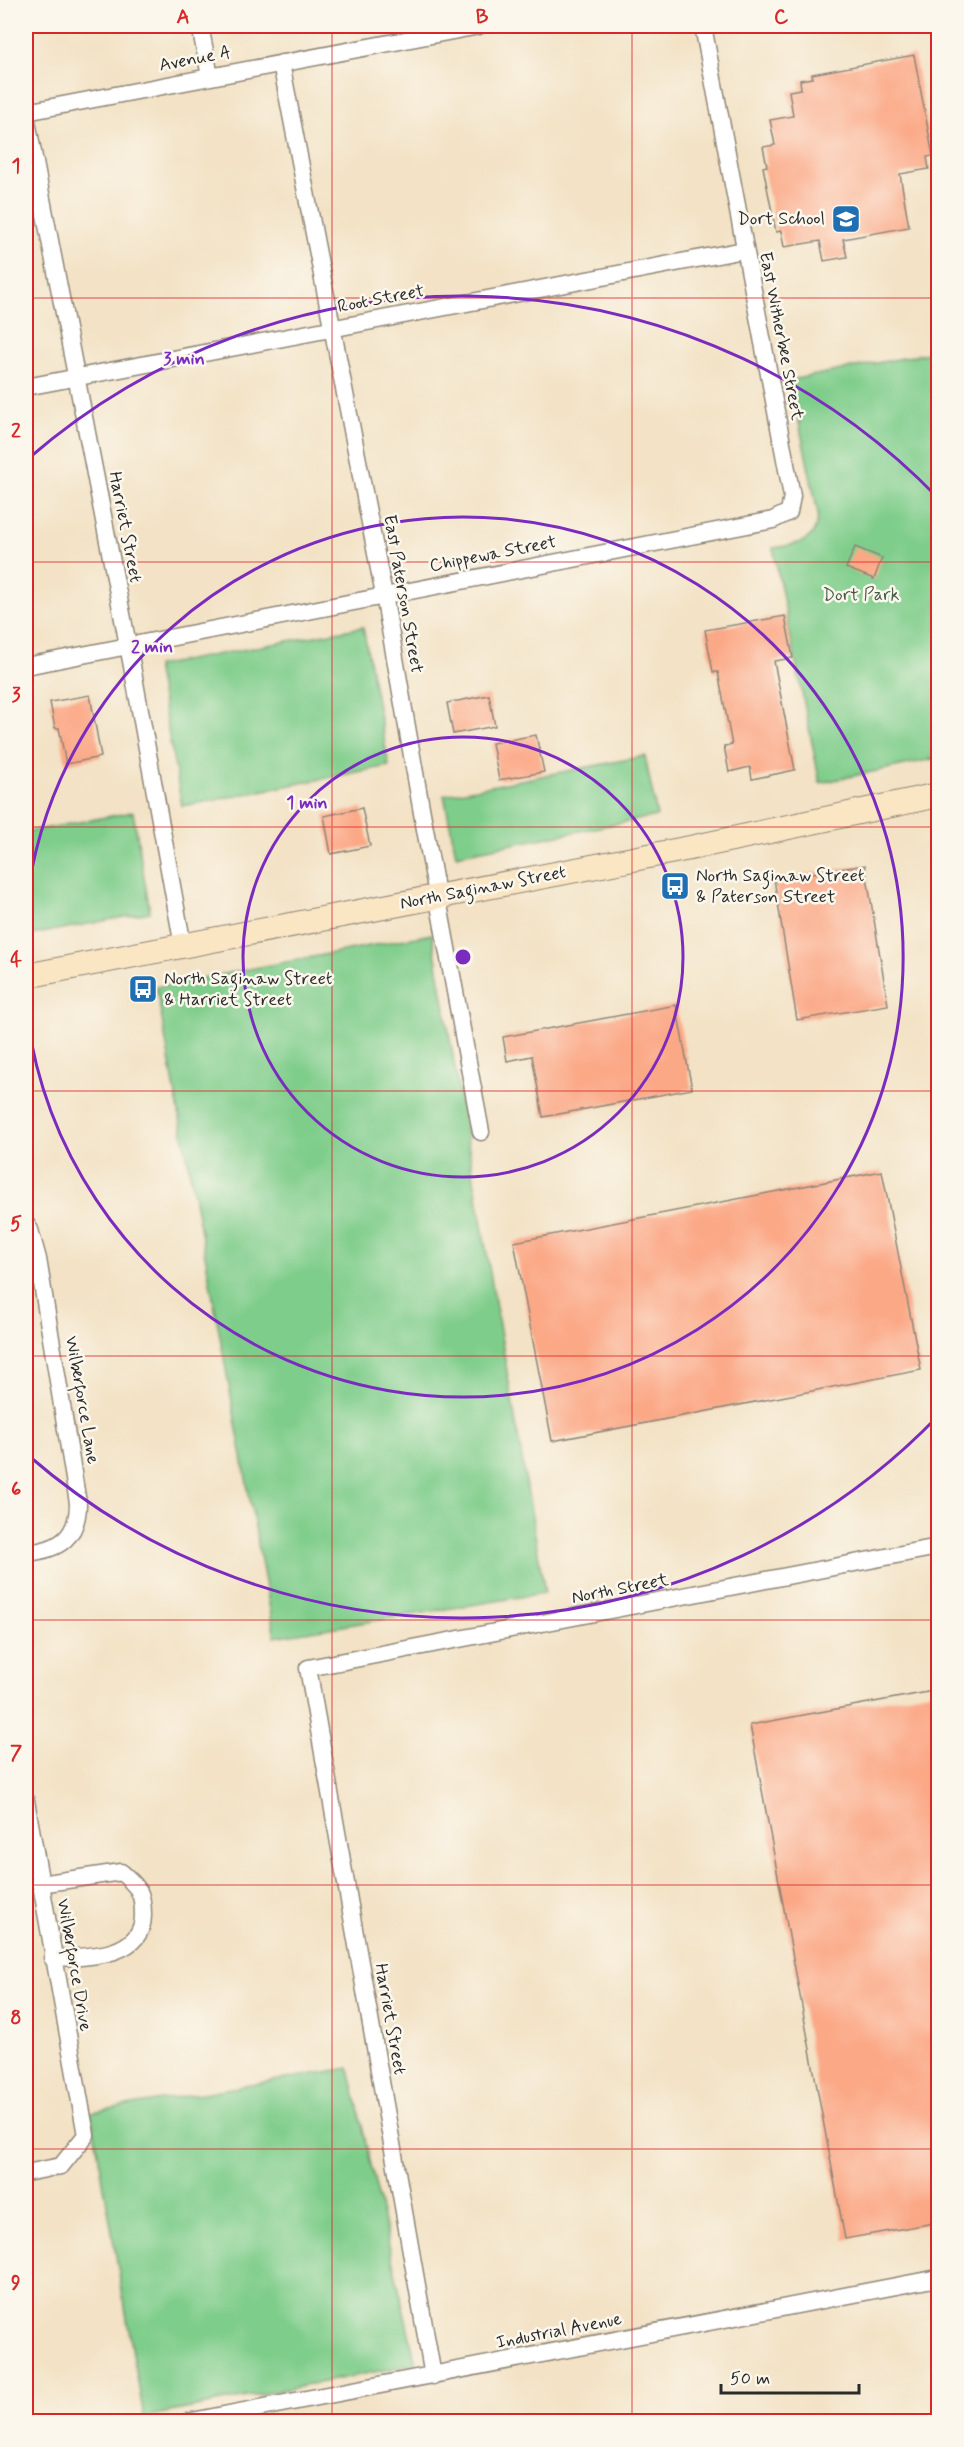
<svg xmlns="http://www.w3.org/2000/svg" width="964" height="2447" font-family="Mynerve,sans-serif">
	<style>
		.green { fill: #7fcd8b; stroke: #557c5b; stroke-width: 1.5 }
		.building { fill: #fba886 }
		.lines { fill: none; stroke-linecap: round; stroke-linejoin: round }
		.minor-casing { stroke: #8f8678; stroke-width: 19 }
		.secondary-casing { stroke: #8f8678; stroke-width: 26 }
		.minor { stroke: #fff; stroke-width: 16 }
		.secondary { stroke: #fbe6c4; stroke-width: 24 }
		.grid { fill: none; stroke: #d62828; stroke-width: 1.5; stroke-opacity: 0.55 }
		.ring { fill: none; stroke: #7b2cbf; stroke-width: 3 }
		.labels { text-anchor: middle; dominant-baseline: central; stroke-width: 5; stroke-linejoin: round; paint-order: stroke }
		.street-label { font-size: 18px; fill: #2b2b2b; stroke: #fbf7ec }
		.poi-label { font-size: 18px; fill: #2b2b2b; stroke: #fbf7ec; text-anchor: start }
		.park-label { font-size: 18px; fill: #445c48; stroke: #fbf7ec }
		.centre { fill: #7b2cbf; stroke: #fbf7ec; stroke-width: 3 }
		.ring-label { font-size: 18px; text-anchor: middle; font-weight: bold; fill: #7b2cbf; stroke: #fbf7ec; stroke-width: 5; stroke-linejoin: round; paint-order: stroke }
		.neatline { fill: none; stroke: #d62828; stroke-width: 2 }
		.grid-label { font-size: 20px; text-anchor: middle; font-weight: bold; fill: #d62828 }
	</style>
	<rect width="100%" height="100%" fill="#fbf7ec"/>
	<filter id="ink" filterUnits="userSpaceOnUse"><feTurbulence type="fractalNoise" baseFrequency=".0167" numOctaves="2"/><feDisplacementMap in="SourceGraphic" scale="12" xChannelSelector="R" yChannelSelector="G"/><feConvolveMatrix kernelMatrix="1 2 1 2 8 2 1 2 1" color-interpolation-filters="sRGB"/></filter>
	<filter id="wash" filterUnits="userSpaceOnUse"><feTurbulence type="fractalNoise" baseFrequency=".008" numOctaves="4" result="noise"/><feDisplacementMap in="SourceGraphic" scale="24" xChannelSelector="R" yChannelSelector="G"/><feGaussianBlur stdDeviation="1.35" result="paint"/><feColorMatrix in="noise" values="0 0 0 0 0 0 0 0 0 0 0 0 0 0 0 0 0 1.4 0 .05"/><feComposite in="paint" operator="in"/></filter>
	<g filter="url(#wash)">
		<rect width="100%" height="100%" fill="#f3e2c5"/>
		<path class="green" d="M 938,351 L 938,758 L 820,783 L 773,548 C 799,544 817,543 818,513 L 790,380 Z
			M 363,627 L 389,766 L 182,806 L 156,666 Z
			M 645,756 L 657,816 L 456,855 L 444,795 Z
			M 133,812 L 150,912 L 26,936 L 26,832 Z
			M 432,934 L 545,1593 L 275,1637 L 156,987 Z
			M 349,2068 L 416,2364 L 144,2417 L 91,2112 Z"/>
		<g id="blocks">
			<path class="building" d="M 914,55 L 933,156 L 927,157 L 929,169 L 900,174 L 909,227 L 843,239 L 847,257 L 824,261 L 820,241 L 784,247 L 781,231 L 776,232 L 763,167 L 767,166 L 763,147 L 775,145 L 770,120 L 793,116 L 789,91 L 801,89 L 800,80 L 813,78 L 812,74 Z
				M 855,547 L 882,558 L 874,579 L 846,568 Z
				M 785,616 L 793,658 L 774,661 L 795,770 L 752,779 L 750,767 L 729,772 L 724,746 L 732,745 L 718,672 L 713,672 L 705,630 Z
				M 90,695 L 101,757 L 66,764 L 59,728 L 55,728 L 50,702 Z
				M 489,695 L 495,726 L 453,734 L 447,703 Z
				M 536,735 L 544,772 L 499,780 L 492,743 Z
				M 362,808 L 370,846 L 331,854 L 324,816 Z
				M 865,865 L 888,1005 L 797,1020 L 774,879 Z
				M 676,1005 L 692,1089 L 543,1117 L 532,1056 L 507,1061 L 503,1037 Z
				M 882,1171 L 921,1370 L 552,1441 L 514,1242 Z
				M 939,1690 L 939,2222 L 845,2239 L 750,1725 Z"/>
		</g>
	</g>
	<g filter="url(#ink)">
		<use href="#blocks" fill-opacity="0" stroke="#8f8678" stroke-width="1.5"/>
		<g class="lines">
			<g class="minor-casing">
				<path id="minor" d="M 200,26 L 210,76
					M 281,63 L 384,595 L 422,813 L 481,1132
					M 26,112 L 479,26
					M 26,116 L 132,666 L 183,946
					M 26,387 L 744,250
					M 26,666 L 773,520 L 789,512 L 792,496 L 703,26
					M 26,1224 L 30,1230 L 38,1259 L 78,1503 C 78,1538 59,1550 26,1553
					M 26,1801 L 86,2135 L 61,2166 L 26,2173
					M 40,1884 L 121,1872 C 138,1887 143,1891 143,1915 C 143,1959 83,1957 52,1958
					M 433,2376 L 308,1668 L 938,1547
					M 187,2422 L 938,2278"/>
			</g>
			<g class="secondary-casing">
				<path id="secondary" d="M 26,976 L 690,848 L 938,795"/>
			</g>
			<use href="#minor" class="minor"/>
			<use href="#secondary" class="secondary"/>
		</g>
	</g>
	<path class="grid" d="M 332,26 L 332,2422M 632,26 L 632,2422M 26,298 L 938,298M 26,562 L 938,562M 26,827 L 938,827M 26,1091 L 938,1091M 26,1356 L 938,1356M 26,1620 L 938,1620M 26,1885 L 938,1885M 26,2149 L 938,2149"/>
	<g class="ring">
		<circle cx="463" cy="957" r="220"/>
		<path d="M26 907A440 440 0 1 1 26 1007"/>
		<path d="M938 1416A661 661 0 0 1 29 1456M29 458A661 661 0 0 1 938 498"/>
	</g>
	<defs>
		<g id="school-square" transform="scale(1.5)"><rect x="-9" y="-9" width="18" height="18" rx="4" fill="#1f6fb2" stroke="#fbf7ec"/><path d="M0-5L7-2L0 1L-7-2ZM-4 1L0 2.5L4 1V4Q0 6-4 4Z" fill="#fff"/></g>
		<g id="bus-square" transform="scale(1.5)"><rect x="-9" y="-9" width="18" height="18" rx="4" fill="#1f6fb2" stroke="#fbf7ec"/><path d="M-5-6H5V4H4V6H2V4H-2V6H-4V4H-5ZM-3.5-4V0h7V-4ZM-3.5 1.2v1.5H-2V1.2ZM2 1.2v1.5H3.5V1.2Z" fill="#fff"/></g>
	</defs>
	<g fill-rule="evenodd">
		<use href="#school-square" x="846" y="219"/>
		<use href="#bus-square" x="675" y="886"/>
		<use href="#bus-square" x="143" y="989"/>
	</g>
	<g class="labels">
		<g class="street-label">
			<text transform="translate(195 59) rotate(-11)">Avenue A</text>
			<text transform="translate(381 299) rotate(-11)">Root Street</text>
			<text transform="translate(781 336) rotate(79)">East Witherbee Street</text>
			<text transform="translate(125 527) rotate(79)">Harriet Street</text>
			<text transform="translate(493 554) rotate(-11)">Chippewa Street</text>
			<text transform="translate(403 594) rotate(80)">East Paterson Street</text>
			<text transform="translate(483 888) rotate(-11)">North Saginaw Street</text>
			<text transform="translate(82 1400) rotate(80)">Wilberforce Lane</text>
			<text transform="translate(620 1589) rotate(-11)">North Street</text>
			<text transform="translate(74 1965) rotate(80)">Wilberforce Drive</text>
			<text transform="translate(390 2019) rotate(80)">Harriet Street</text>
			<text transform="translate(559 2331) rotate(-11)">Industrial Avenue</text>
		</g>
		<g class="poi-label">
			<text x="825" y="219" text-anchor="end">Dort School</text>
			<text x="696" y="876">North Saginaw Street<tspan x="696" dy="21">&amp; Paterson Street</tspan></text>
			<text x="164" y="979">North Saginaw Street<tspan x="164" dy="21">&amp; Harriet Street</tspan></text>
		</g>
		<g class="park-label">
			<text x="861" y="595">Dort Park</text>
		</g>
	</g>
	<circle cx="463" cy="957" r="9" class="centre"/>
	<g class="ring-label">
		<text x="184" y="364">3 min</text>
		<text x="152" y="652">2 min</text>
		<text x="307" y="808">1 min</text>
	</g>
	<rect width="964" height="2447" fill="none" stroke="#fbf7ec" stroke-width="66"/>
	<path d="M721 2384v9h138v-9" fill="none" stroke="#2b2b2b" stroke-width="3"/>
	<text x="730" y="2384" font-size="18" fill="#2b2b2b" stroke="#fbf7ec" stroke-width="4.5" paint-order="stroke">50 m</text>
	<rect x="33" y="33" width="898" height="2381" class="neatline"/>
	<g class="grid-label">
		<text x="183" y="23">A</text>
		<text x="482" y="23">B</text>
		<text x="781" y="23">C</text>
		<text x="16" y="172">1</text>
		<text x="16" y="437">2</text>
		<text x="16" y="701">3</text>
		<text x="16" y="966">4</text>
		<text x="16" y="1230">5</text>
		<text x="16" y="1495">6</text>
		<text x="16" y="1759">7</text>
		<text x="16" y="2024">8</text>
		<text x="16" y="2289">9</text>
	</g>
</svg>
